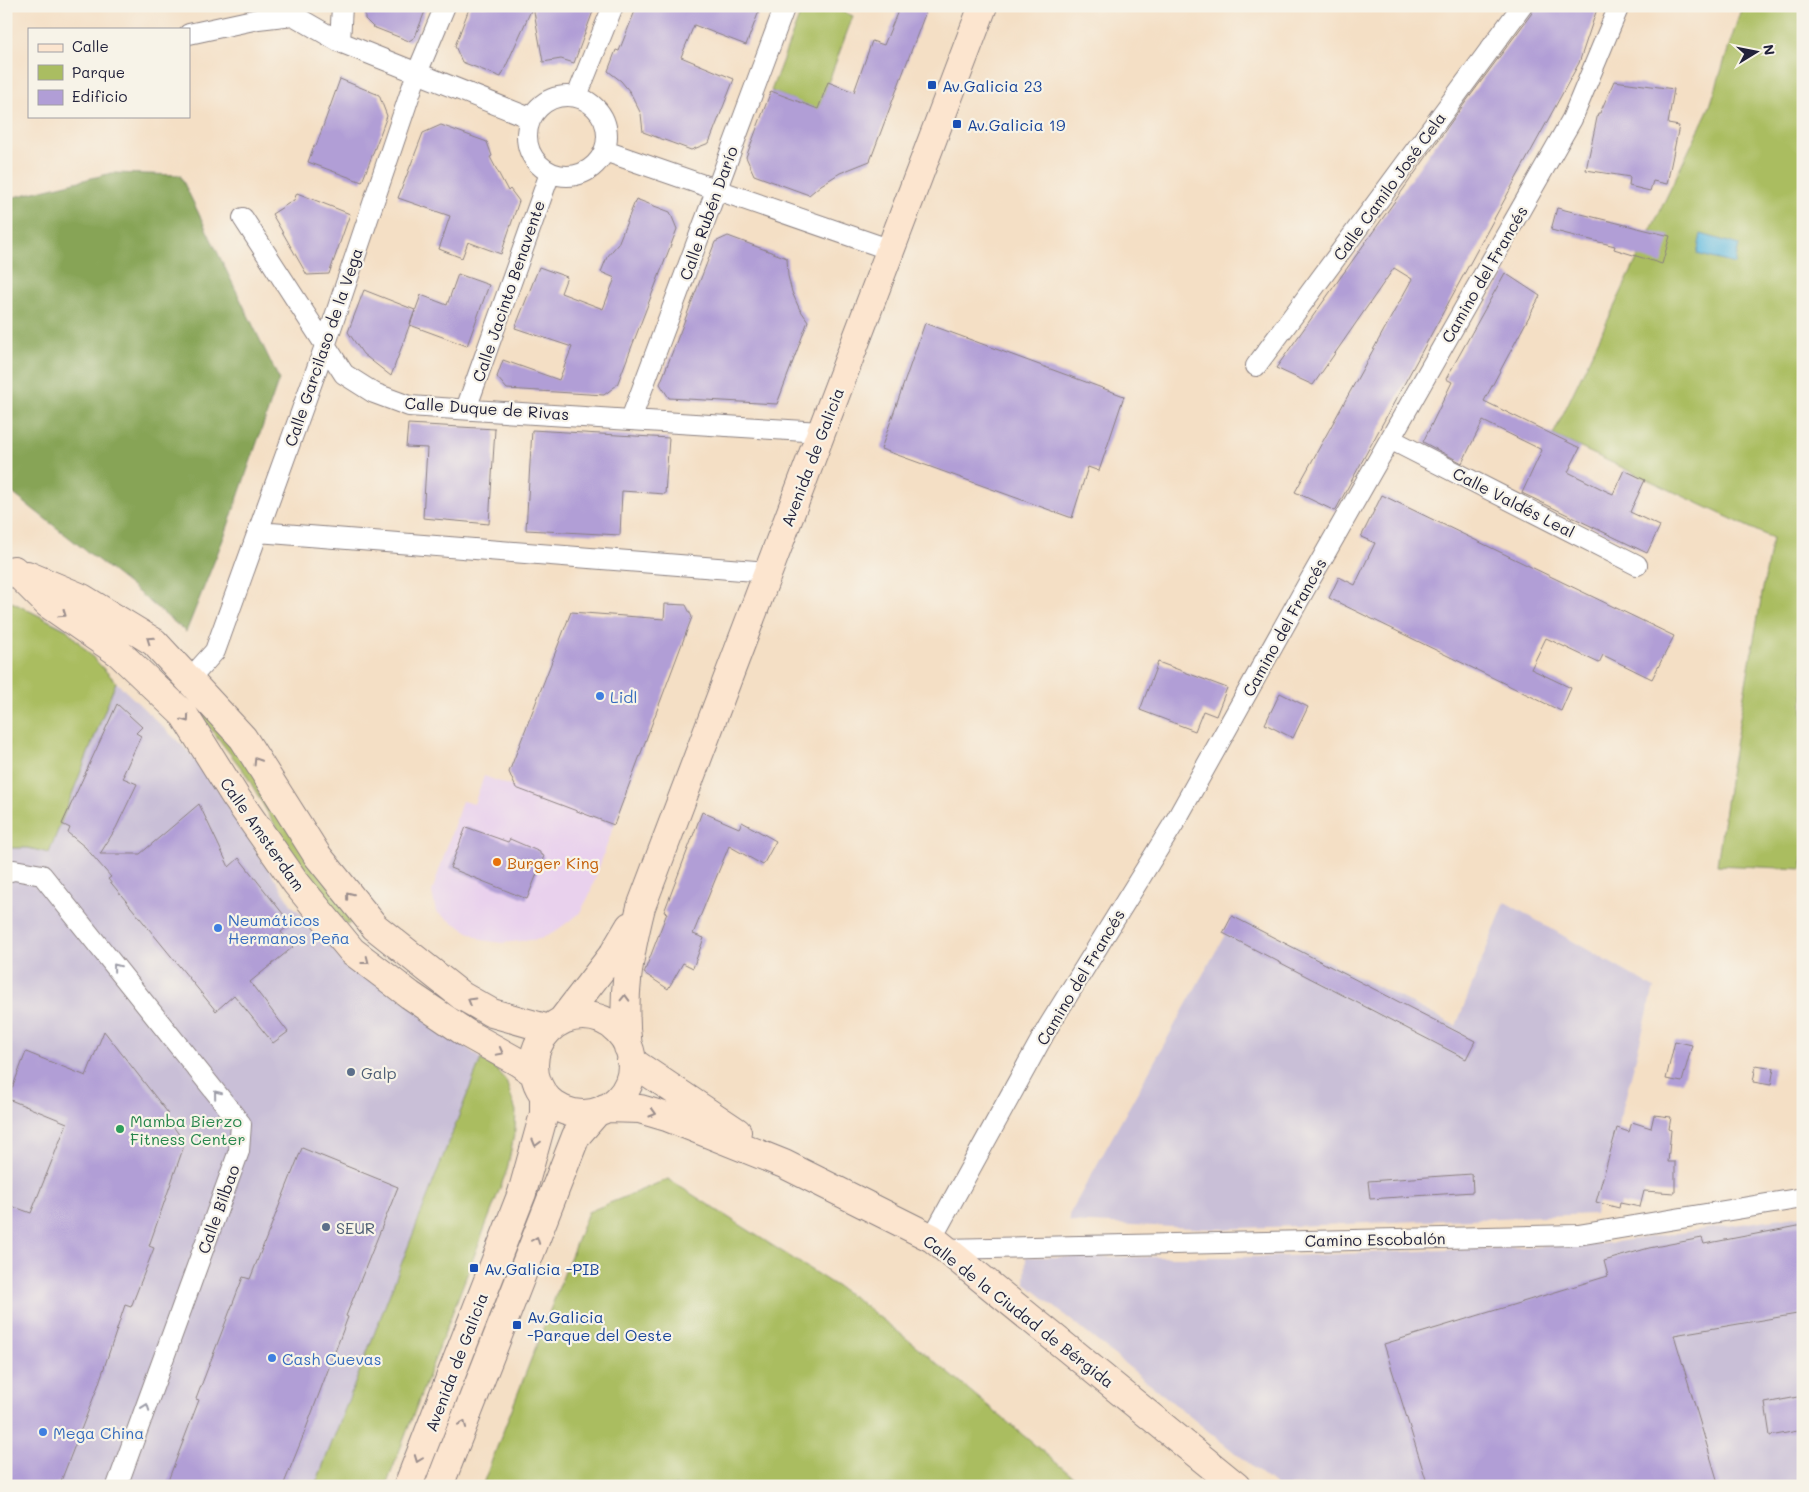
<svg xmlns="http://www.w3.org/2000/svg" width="1809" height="1492" font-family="Mali,sans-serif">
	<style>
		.built { fill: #e9d1ed }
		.industrial { fill: #c9bfd7 }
		.green { fill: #aabd61; stroke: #66704e }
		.forest { fill: #87a457; stroke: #546349 }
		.water { fill: #63bce1; stroke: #426f8e }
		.building { fill: #b19ed6 }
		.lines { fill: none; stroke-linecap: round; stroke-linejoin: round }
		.street-casing { stroke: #8b8080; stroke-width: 22 }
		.secondary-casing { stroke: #8b8080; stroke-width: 30 }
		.street { stroke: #fff; stroke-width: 20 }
		.secondary { stroke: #fce5cf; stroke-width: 28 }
		.oneway { stroke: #9a8d8c }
		.oneway2 { stroke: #9c9ca7 }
		.transit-dot { fill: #1a4fb4; stroke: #f7f3e8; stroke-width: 2 }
		.shop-dot { fill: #3f7fe0; stroke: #f7f3e8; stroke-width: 2 }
		.food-dot { fill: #e8710a; stroke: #f7f3e8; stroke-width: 2 }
		.service-dot { fill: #5c6f8a; stroke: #f7f3e8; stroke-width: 2 }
		.leisure-dot { fill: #2e9e5b; stroke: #f7f3e8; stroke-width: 2 }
		.labels { text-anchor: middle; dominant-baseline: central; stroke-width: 4.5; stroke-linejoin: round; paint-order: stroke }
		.transit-label { font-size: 16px; fill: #164399; stroke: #f7f3e8; text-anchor: start }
		.street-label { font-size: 16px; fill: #22223b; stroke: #f7f3e8 }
		.shop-label { font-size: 16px; fill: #366cbe; stroke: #f7f3e8; text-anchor: start }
		.food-label { font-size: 16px; fill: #c56008; stroke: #f7f3e8; text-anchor: start }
		.service-label { font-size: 16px; fill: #4e5e75; stroke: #f7f3e8; text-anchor: start }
		.leisure-label { font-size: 16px; fill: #27864d; stroke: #f7f3e8; text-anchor: start }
	</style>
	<rect width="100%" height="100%" fill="#f7f3e8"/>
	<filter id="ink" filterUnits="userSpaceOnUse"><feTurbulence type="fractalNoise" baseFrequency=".02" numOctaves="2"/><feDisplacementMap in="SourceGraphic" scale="10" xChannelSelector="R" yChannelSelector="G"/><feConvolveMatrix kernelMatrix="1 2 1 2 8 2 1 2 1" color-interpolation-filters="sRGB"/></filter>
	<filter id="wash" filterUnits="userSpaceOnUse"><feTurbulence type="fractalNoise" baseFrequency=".0096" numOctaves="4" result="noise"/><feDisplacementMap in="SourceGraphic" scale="20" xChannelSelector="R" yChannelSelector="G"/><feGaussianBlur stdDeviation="1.12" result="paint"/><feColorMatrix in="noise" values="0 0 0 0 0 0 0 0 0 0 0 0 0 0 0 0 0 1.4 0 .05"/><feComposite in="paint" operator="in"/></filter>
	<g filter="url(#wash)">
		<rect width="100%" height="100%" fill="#f4dfc5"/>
		<path class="built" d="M 484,776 L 614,825 L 589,896 L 579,914 L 553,933 L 540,939 L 502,943 L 482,940 L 436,912 L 432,892 L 462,801 L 474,804 Z"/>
		<path class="industrial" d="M 6,599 L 66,628 L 116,682 L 189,752 L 216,786 L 292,906 L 481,1059 L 315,1486 L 6,1486 Z
			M 1505,902 L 1654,988 L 1595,1214 L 1216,1229 L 1070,1222 L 1069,1215 L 1236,915 L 1456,1026 Z
			M 1803,1215 L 1803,1486 L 1276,1486 L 1025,1283 L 1026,1257 L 1263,1257 L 1602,1244 Z"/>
		<path class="green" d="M 803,6 L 829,6 L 853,16 L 818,110 L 771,91 Z
			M 1742,6 L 1803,6 L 1803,869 L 1717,865 L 1731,768 L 1772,538 L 1553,435 L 1710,106 Z
			M 6,599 L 67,630 L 116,682 L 49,853 L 28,848 L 6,848 Z
			M 203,705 L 226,731 L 353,921 L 347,925 L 302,872 L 245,773 L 196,710 Z
			M 481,1059 L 497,1070 L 506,1081 L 516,1111 L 515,1130 L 507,1170 L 386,1486 L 315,1486 Z
			M 668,1179 L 855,1298 L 921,1350 L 1084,1486 L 482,1486 L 588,1212 Z
			M 528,1208 L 532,1210 L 428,1486 L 423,1486 Z"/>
		<path class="forest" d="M 112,173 L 180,175 L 279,379 L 226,532 L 186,632 L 127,583 L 6,488 L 6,199 Z"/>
		<path class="water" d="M 1701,234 L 1739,245 L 1735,264 L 1697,254 Z"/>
		<g id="blocks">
			<path class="building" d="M 365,6 L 427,6 L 415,37 L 409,41 L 373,27 L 365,19 Z
				M 470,6 L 533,6 L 501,77 L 462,62 L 455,46 Z
				M 533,6 L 595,6 L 574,63 L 561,59 L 543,62 Z
				M 637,6 L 761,6 L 746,45 L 694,25 L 681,57 L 734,79 L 709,143 L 691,150 L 643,132 L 641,114 L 630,92 L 621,81 L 608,71 L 616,50 L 619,51 Z
				M 900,6 L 928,6 L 870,161 L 840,173 L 821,185 L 809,195 L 754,175 L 746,157 L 771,91 L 818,109 L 828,82 L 854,92 L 872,41 L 884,45 Z
				M 1598,6 L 1579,63 L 1335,511 L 1295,492 L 1412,279 L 1394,268 L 1313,385 L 1276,368 L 1459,111 L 1532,13 L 1534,6 Z
				M 340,79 L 379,95 L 387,116 L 362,182 L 308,162 L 314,146 L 316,146 Z
				M 1614,81 L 1674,89 L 1668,124 L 1679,126 L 1667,184 L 1653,181 L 1650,191 L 1629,186 L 1630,177 L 1586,170 L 1598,113 L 1600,113 Z
				M 441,125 L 487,142 L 492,156 L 490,157 L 508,191 L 510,189 L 519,201 L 501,254 L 468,242 L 462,258 L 439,249 L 450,216 L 398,198 L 423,133 Z
				M 297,193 L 350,214 L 329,274 L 307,275 L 272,214 L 294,200 Z
				M 636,199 L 670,212 L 677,229 L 617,385 L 604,395 L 507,389 L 497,377 L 503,360 L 559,380 L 572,347 L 515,328 L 539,267 L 567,277 L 561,293 L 603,309 L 615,278 L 601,272 L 607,257 L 618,244 Z
				M 1557,208 L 1670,236 L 1662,264 L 1614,249 L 1615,246 L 1551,230 Z
				M 728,236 L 787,258 L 788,276 L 792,292 L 799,308 L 808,321 L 777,404 L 669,398 L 660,384 L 715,242 Z
				M 1505,273 L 1540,296 L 1484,401 L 1580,448 L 1568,472 L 1604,490 L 1613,494 L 1624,470 L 1645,480 L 1630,512 L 1660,526 L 1647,553 L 1522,493 L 1542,450 L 1483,421 L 1462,463 L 1423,442 L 1452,382 L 1446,379 Z
				M 458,274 L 489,285 L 467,346 L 410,325 L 421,295 L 447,305 Z
				M 364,290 L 415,310 L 391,376 L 363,354 L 348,332 Z
				M 925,323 L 1124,396 L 1099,471 L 1088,467 L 1072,518 L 881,449 Z
				M 408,424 L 495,429 L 489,524 L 423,518 L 427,448 L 406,447 Z
				M 532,430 L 669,438 L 665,494 L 622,491 L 620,535 L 526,530 Z
				M 1382,495 L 1674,636 L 1652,679 L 1603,655 L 1599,663 L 1546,638 L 1531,669 L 1571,688 L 1561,711 L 1329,598 L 1339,577 L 1355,585 L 1375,543 L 1361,537 Z
				M 665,604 L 686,605 L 692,617 L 614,825 L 516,788 L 509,772 L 571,612 L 664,619 Z
				M 1158,662 L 1227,688 L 1216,716 L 1203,711 L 1195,731 L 1140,710 Z
				M 1280,693 L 1308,707 L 1293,738 L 1265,724 Z
				M 117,704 L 142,727 L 136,733 L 141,736 L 123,775 L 125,775 L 123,778 L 137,784 L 116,828 L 100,854 L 140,854 L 199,804 L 229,867 L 239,858 L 291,924 L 281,932 L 293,947 L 250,982 L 288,1032 L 273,1043 L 234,995 L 216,1011 L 108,879 L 111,877 L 85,847 L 68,833 L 70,828 L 62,824 Z
				M 702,812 L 739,828 L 742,822 L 776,841 L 763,865 L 729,846 L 693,934 L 704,938 L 693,968 L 683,963 L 668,989 L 644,973 L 667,913 L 664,912 Z
				M 466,827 L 508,842 L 510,839 L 540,852 L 540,854 L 544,856 L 527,899 L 450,868 Z
				M 1232,916 L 1475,1041 L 1466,1059 L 1223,933 Z
				M 104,1031 L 168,1113 L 165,1115 L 185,1143 L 149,1246 L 154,1248 L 131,1307 L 125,1305 L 98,1386 L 61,1481 L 51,1486 L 25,1486 L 6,1479 L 6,1204 L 31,1213 L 67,1123 L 8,1099 L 26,1052 L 86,1076 Z
				M 1675,1041 L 1692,1045 L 1682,1082 L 1666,1079 Z
				M 1756,1065 L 1774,1068 L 1771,1085 L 1753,1082 Z
				M 1654,1115 L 1671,1117 L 1669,1129 L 1671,1130 L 1668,1162 L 1675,1162 L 1675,1193 L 1644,1191 L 1640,1207 L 1620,1203 L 1619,1208 L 1596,1202 L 1617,1128 L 1629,1132 L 1632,1122 L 1651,1128 Z
				M 302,1148 L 398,1187 L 346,1316 L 348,1317 L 302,1439 L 283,1486 L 166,1486 L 199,1400 L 196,1399 L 243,1277 L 250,1279 Z
				M 1472,1174 L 1473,1192 L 1370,1199 L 1368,1181 Z
				M 1803,1225 L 1803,1313 L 1674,1335 L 1719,1486 L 1428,1486 L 1384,1344 L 1608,1276 L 1604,1261 L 1649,1248 L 1702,1238 L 1704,1244 Z
				M 1803,1396 L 1803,1430 L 1770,1436 L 1765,1403 Z"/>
		</g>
	</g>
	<g filter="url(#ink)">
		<use href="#blocks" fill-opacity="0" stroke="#8b8080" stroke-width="1"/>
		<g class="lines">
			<g class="street-casing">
				<path id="street" d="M 189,34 L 258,19 L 293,15 L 340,42 L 530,118
					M 340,42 L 342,6
					M527 136a40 40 0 1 1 80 0a40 40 0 1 1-80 0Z
					M 577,96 L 613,6
					M 605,151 L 891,250
					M 243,218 L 344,374 L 374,393 L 409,406 L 821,432
					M 1256,366 L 1522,6
					M 466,409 L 550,173
					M 631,419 L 785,6
					M 1390,439 L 1637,565
					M 258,532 L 768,572
					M 189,680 L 215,651 L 325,346 L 417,73 L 445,6
					M 6,872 L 14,870 L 42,875 L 241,1124 L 239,1151 L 117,1486
					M 932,1238 L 1048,1027 L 1176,820 L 1306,587 L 1572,119 L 1619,6
					M 945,1249 L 1578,1235 L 1803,1198"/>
			</g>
			<g class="secondary-casing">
				<path id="secondary" d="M 14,570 L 48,604 L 119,653 L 184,715 L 235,796 L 296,883 L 352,951 L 410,995 L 466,1033 L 518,1062 L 534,1073
					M 27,575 L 82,598 L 154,642 L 243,738 L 317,855 L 375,927 L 462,996 L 492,1013 L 549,1029
					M534 1065a49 49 0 1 1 98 0a49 49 0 1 1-98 0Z
					M 563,1019 L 614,953 L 630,926
					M 628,1047 C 621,997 629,955 641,907 L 983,6
					M 631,1061 L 737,1132
					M 605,1108 L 640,1109 L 667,1117 L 784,1164 L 932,1238 L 1236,1486
					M 408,1486 L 522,1193 L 544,1114 L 544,1095
					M 439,1486 L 576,1136 L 597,1112"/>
			</g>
			<use href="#street" class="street"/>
			<use href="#secondary" class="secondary"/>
		</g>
		<defs><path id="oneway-chevron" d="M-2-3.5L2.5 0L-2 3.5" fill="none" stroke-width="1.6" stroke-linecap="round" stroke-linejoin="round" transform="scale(1.25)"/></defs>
		<g class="oneway">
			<use href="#oneway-chevron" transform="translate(63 614) rotate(35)"/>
			<use href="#oneway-chevron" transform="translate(150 640) rotate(-145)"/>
			<use href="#oneway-chevron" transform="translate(186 719) rotate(54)"/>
			<use href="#oneway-chevron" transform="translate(257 761) rotate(-122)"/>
			<use href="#oneway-chevron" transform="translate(349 895) rotate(-129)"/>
			<use href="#oneway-chevron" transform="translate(366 961) rotate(38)"/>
			<use href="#oneway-chevron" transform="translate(625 998) rotate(-88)"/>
			<use href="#oneway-chevron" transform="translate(471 1001) rotate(-150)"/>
			<use href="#oneway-chevron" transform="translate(500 1052) rotate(28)"/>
			<use href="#oneway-chevron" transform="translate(653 1113) rotate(16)"/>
			<use href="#oneway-chevron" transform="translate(536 1143) rotate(105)"/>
			<use href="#oneway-chevron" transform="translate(536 1240) rotate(-69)"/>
			<use href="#oneway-chevron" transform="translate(463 1424) rotate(-68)"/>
			<use href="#oneway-chevron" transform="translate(418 1459) rotate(111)"/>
		</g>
		<g class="oneway2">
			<use href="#oneway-chevron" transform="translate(116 967) rotate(-129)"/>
			<use href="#oneway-chevron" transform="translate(217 1094) rotate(-129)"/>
			<use href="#oneway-chevron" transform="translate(146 1407) rotate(-70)"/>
		</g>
	</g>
	<g class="transit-dot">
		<rect x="927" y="80" width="10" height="10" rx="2.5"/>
		<rect x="952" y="119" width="10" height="10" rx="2.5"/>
		<rect x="469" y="1263" width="10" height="10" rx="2.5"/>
		<rect x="512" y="1320" width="10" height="10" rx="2.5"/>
	</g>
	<g class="shop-dot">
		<circle cx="600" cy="696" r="5"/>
		<circle cx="218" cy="928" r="5"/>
		<circle cx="272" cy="1358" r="5"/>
		<circle cx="43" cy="1432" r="5"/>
	</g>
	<circle class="food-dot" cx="497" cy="862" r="5"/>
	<g class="service-dot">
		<circle cx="351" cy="1072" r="5"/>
		<circle cx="326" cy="1227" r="5"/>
	</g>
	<circle class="leisure-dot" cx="120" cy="1129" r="5"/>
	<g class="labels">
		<g class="transit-label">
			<text x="942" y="85">Av.Galicia 23</text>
			<text x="967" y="124">Av.Galicia 19</text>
			<text x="484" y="1268">Av.Galicia -PIB</text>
			<text x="527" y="1316">Av.Galicia<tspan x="527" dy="18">-Parque del Oeste</tspan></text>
		</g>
		<g class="street-label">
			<text transform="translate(1389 186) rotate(-54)">Calle Camilo José Cela</text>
			<text transform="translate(708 213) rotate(-70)">Calle Rubén Darío</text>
			<text transform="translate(1484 274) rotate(-60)">Camino del Francés</text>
			<text transform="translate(508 291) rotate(-71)">Calle Jacinto Benavente</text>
			<text transform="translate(323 347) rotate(-71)">Calle Garcilaso de la Vega</text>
			<text transform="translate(487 408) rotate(4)">Calle Duque de Rivas</text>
			<text transform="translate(812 457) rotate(-69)">Avenida de Galicia</text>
			<text transform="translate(1514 502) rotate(27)">Calle Valdés Leal</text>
			<text transform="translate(1284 627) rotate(-61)">Camino del Francés</text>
			<text transform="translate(263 834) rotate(55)">Calle Amsterdam</text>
			<text transform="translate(1080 977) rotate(-59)">Camino del Francés</text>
			<text transform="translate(218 1209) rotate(-70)">Calle Bilbao</text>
			<text transform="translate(1375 1239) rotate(-1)">Camino Escobalón</text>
			<text transform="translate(1019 1311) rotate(38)">Calle de la Ciudad de Bérgida</text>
			<text transform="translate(456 1362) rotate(-69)">Avenida de Galicia</text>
		</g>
		<g class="shop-label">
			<text x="610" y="696">Lidl</text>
			<text x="228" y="919">Neumáticos<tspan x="228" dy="18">Hermanos Peña</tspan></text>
			<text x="282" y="1358">Cash Cuevas</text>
			<text x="53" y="1432">Mega China</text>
		</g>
		<g class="food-label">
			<text x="507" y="862">Burger King</text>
		</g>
		<g class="service-label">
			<text x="361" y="1072">Galp</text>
			<text x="336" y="1227">SEUR</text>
		</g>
		<g class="leisure-label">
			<text x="130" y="1120">Mamba Bierzo<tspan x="130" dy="18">Fitness Center</tspan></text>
		</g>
	</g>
	<rect width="1809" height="1492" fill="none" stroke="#f7f3e8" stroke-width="25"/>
	<rect x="28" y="28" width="162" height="90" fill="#f7f3e8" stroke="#a29fa3"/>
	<rect x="38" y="44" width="25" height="8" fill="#fce5cf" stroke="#a29fa3"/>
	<text x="72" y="52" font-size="15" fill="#22223b">Calle</text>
	<rect x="38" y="65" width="25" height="15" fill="#aabd61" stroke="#a29fa3"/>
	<text x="72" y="78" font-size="15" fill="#22223b">Parque</text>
	<rect x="38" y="90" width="25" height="15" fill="#b19ed6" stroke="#a29fa3"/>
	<text x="72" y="102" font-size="15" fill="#22223b">Edificio</text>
	<g transform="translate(1756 52) rotate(80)" stroke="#f7f3e8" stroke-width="4" paint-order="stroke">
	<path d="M0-4L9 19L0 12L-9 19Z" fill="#22223b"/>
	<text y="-8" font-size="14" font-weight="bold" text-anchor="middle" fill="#22223b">N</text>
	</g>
</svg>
